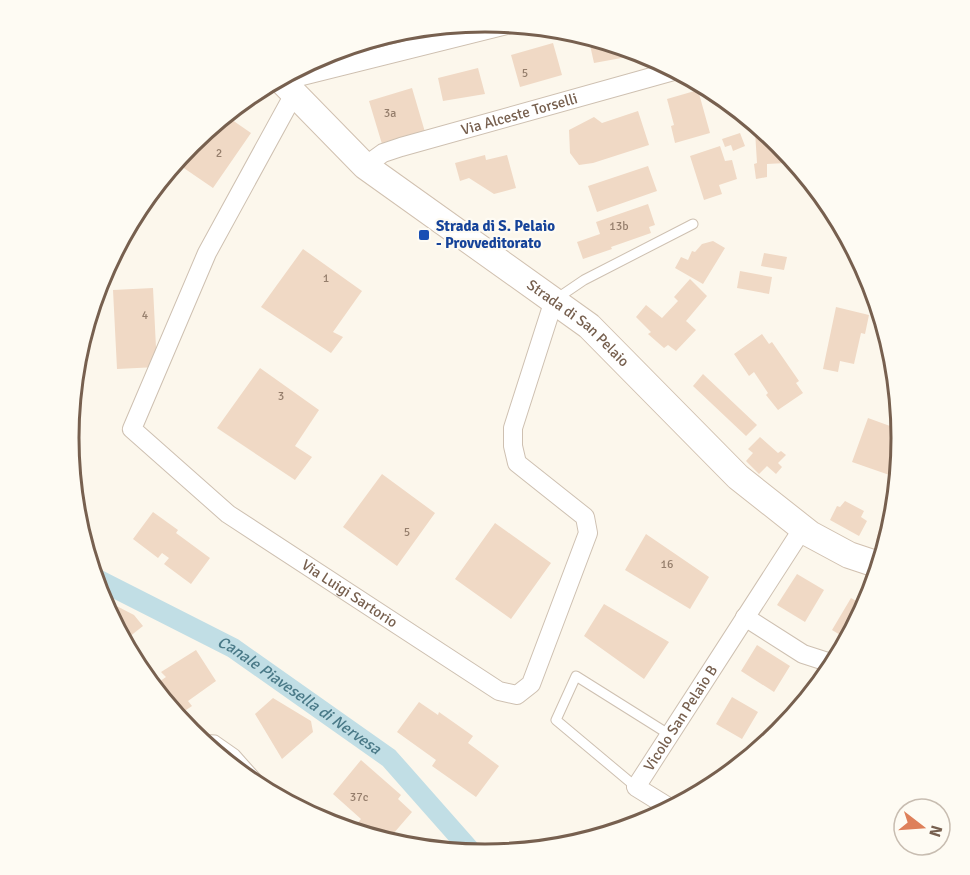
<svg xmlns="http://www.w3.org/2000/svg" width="970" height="875" font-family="Signika,sans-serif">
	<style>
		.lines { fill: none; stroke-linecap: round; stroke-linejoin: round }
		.canal { stroke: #c1dee5; stroke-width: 20 }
		.building { fill: #f0d9c5 }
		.lane-casing { stroke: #cec0b1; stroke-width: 11 }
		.street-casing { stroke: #cec0b1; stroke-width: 20 }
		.secondary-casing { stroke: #d1c1b0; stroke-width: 28 }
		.lane { stroke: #fff; stroke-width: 9 }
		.street { stroke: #fff; stroke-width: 18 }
		.secondary { stroke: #fff; stroke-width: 26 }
		.transit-dot { fill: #1a4fb4; stroke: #fefbf3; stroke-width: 2 }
		.labels { text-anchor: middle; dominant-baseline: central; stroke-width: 4.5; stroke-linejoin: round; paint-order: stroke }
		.number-label { font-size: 12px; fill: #957e6c }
		.street-label { font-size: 15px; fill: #77604f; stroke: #fefbf3 }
		.transit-label { font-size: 15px; font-weight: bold; fill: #164399; stroke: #fefbf3; text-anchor: start }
		.water-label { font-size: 16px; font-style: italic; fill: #4a7a88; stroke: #fefbf3 }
		.rim { fill: none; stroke: #77604f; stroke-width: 3 }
	</style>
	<rect width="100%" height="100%" fill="#fcf7ec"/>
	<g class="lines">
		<path class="canal" id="s1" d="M 95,578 L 233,648 L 389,758 L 473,853"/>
	</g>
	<path class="building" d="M 428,27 L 429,31 L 413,35 L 413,39 L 385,45 L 382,36 L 404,29 Z
		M 588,36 L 624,47 L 627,57 L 594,63 Z
		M 553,43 L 562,75 L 520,87 L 511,55 Z
		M 329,52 L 330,59 L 304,65 L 304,64 Z
		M 478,68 L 485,94 L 443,101 L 438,78 Z
		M 412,88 L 425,132 L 382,144 L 369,101 Z
		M 698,90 L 710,133 L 675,143 L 671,126 L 674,125 L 667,99 Z
		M 638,111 L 649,145 L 593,163 L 579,165 L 570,153 L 569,130 L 594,117 L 602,123 Z
		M 225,115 L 251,133 L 213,188 L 175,162 L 191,143 Z
		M 763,130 L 785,150 L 786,163 L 767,164 L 767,177 L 756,179 L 754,164 L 757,163 L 755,131 Z
		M 740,133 L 745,146 L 733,151 L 731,145 L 725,147 L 722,139 Z
		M 720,146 L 725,161 L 732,160 L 737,179 L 719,185 L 722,194 L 704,200 L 690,156 Z
		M 485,155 L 486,160 L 507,155 L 516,188 L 494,194 L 469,178 L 460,181 L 455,163 Z
		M 648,166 L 657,191 L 597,212 L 588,186 Z
		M 648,204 L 655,225 L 649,227 L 651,233 L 611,247 L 612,249 L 583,259 L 577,242 L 600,234 L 596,222 Z
		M 713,241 L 725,248 L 703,284 L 675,268 L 681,257 L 688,260 L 692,251 L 695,252 L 702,244 Z
		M 303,249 L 362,291 L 333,332 L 343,337 L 331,353 L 261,307 Z
		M 764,253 L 787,257 L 784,270 L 761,266 Z
		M 740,271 L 772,277 L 769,294 L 737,288 Z
		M 690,279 L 707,296 L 686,321 L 696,330 L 676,351 L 668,345 L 664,348 L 648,334 L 651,332 L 636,317 L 646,305 L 662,318 L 678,301 L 674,297 Z
		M 153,288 L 157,367 L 117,369 L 113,290 Z
		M 836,307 L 869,315 L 865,334 L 861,333 L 854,364 L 840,361 L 838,372 L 823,369 Z
		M 762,334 L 769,344 L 772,342 L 799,381 L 796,383 L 803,393 L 778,410 L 766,395 L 768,393 L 754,372 L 749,376 L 734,354 Z
		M 260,368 L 319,410 L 295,446 L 312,457 L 295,480 L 217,428 Z
		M 703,374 L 757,425 L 746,436 L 693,386 Z
		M 868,418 L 901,430 L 898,478 L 852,462 Z
		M 760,437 L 778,453 L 781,451 L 786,455 L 778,463 L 782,467 L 776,474 L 767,466 L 759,474 L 746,461 L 753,453 L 748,449 Z
		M 382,474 L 435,513 L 397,566 L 343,527 Z
		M 845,501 L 864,511 L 861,517 L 867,521 L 859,536 L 830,520 L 837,506 L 840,507 Z
		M 153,512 L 178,530 L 176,533 L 210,558 L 191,584 L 164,564 L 169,558 L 162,553 L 158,558 L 133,539 Z
		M 495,523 L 551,563 L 511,619 L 455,579 Z
		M 880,526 L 890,529 L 886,544 L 876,541 Z
		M 646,534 L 709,577 L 690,609 L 625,570 Z
		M 797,574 L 824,590 L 805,622 L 777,605 Z
		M 101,598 L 134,615 L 143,626 L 124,641 Z
		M 851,598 L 865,606 L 847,639 L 832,630 Z
		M 604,604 L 669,642 L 644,679 L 584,636 Z
		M 757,645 L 790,666 L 774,692 L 741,671 Z
		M 196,650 L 216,681 L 188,701 L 192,706 L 177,716 L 153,686 L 166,677 L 161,672 Z
		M 818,675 L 824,678 L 811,694 L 810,694 Z
		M 732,697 L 758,712 L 742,739 L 716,724 Z
		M 273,698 L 311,721 L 313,732 L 282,759 L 255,714 Z
		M 419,702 L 438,715 L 439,712 L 473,736 L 468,743 L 499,766 L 476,797 L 432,766 L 436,760 L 397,732 Z
		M 361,760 L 401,795 L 398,799 L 412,812 L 387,841 L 365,834 L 355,826 L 361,819 L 333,794 Z"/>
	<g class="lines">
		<g class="lane-casing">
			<path id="lane" d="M 556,299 L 584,280 L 693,224
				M 199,739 L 215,740 L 235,754 L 268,791
				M 636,787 L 556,720 L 576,676 L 670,735"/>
		</g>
		<g class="street-casing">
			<g id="street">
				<path d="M 282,81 L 511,24"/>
				<path id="s2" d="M 294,94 L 207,253 L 132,429 L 228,514 L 499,691 L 517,695 L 531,684 L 588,533 L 585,517 L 517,463 L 513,446 L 513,428 L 554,300"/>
				<path id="s3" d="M 365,166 L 383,153 L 401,147 L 677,70"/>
				<path d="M 745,617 L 803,654 L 834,664"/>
				<path id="s4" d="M 670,808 L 636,787 L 803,528"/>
			</g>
		</g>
		<g class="secondary-casing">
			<g id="secondary">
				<path id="s5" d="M 279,78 L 365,166 L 589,326 L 738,477 L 810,534 L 849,555 L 879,565"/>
			</g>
		</g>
		<use href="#lane" class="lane"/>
		<use href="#street" class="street"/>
		<use href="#secondary" class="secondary"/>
	</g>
	<rect class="transit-dot" x="418" y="229" width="12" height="12" rx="3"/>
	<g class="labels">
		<g class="number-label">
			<text x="525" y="73">5</text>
			<text x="390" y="113">3a</text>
			<text x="219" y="153">2</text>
			<text x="619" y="226">13b</text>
			<text x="326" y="278">1</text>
			<text x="145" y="315">4</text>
			<text x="281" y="396">3</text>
			<text x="407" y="532">5</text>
			<text x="667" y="564">16</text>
			<text x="359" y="797">37c</text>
		</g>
		<g class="street-label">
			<text stroke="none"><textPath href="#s3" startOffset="164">Via Alceste Torselli</textPath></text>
			<text stroke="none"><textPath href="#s5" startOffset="388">Strada di San Pelaio</textPath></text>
			<text stroke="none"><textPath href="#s2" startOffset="646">Via Luigi Sartorio</textPath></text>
			<text stroke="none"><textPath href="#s4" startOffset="122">Vicolo San Pelaio B</textPath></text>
		</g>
		<g class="transit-label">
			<text x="436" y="226">Strada di S. Pelaio<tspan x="436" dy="17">- Provveditorato</tspan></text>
		</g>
		<g class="water-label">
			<text stroke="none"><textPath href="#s1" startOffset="236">Canale Piavesella di Nervesa</textPath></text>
		</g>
	</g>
	<path d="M0 0H970V875H0ZM79 438a406 406 0 1 1 812 0a406 406 0 1 1-812 0Z" fill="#fefbf3" fill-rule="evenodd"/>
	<path class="rim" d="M79 438a406 406 0 1 1 812 0a406 406 0 1 1-812 0Z"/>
	<g transform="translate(922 827) rotate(107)"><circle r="28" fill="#fefbf3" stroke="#c8bdb1" stroke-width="1.5"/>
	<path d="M0-4.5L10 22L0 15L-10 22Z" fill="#de805a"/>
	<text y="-9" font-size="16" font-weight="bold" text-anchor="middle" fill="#77604f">N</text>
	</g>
</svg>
